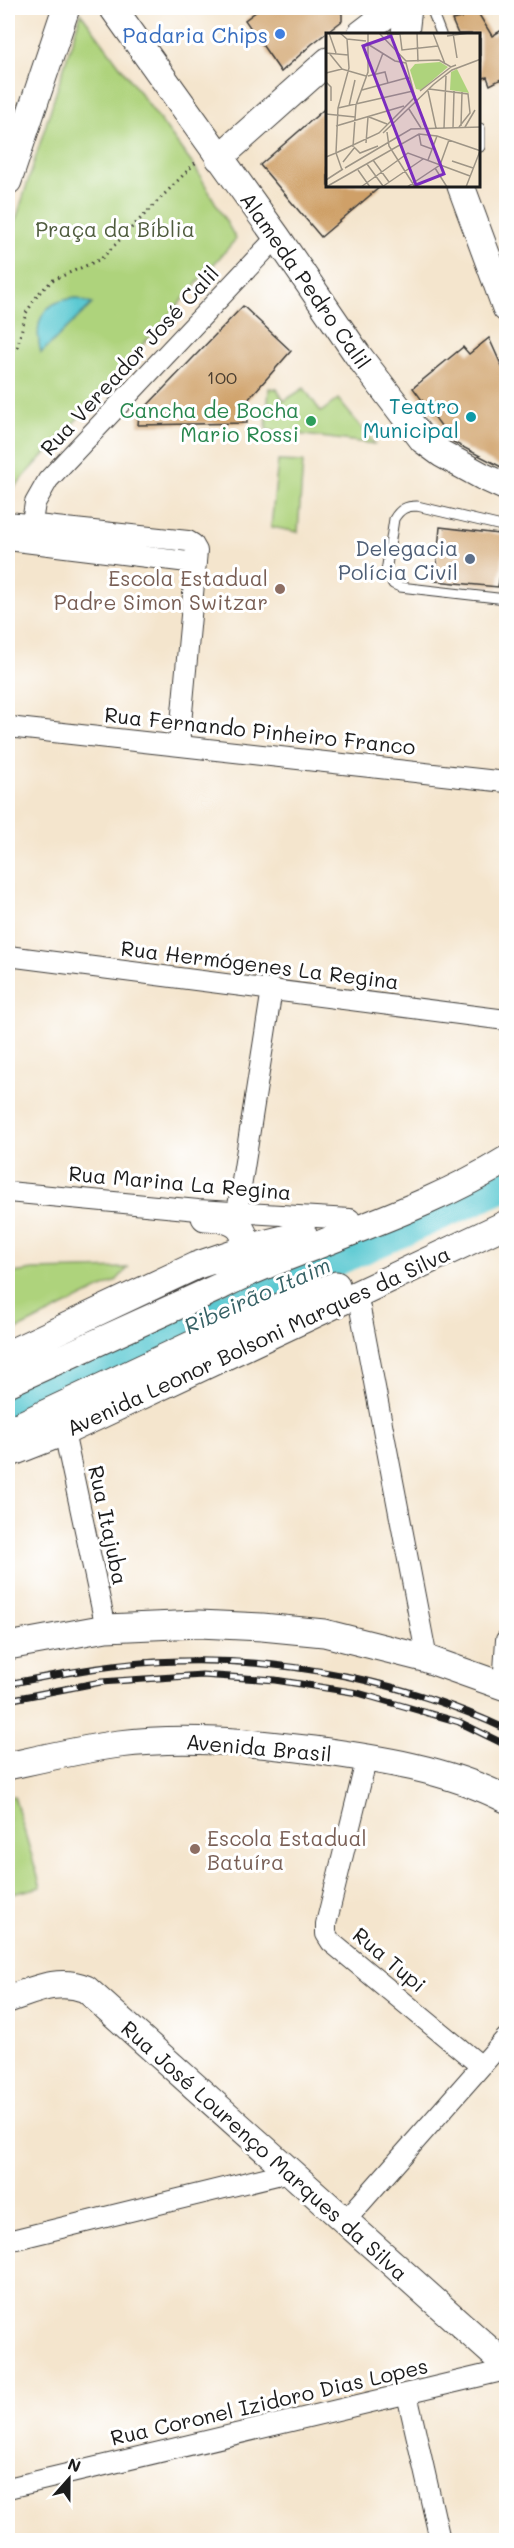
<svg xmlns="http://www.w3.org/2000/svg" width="514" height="2548" font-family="Mali,sans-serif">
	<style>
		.green { fill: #aed37c; stroke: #65784c; stroke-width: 1.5 }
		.water { fill: #5cc9d2; stroke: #3c7277; stroke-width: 1.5 }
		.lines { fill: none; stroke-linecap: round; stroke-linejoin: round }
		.river { stroke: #5cc9d2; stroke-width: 32 }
		.building { fill: #cfa068 }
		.lane-casing { stroke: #3c3a37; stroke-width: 11 }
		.street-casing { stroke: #3c3a37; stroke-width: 22 }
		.secondary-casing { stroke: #3c3a37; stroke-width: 29 }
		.path { stroke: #3c3a37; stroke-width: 3; stroke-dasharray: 1.5 4.5; stroke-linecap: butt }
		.lane { stroke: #fff; stroke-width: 9 }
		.street { stroke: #fff; stroke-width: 20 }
		.secondary { stroke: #fff; stroke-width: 27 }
		.rail-casing { stroke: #1c1c1c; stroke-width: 7 }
		.rail { stroke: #fff; stroke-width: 4.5; stroke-dasharray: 14; stroke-linecap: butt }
		.shop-dot { fill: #3f7fe0; stroke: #fff; stroke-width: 2 }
		.culture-dot { fill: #0f9aa8; stroke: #fff; stroke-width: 2 }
		.leisure-dot { fill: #2e9e5b; stroke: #fff; stroke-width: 2 }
		.service-dot { fill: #5c6f8a; stroke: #fff; stroke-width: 2 }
		.education-dot { fill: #8d6e63; stroke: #fff; stroke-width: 2 }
		.labels { text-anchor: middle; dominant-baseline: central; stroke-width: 6; stroke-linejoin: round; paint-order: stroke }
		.number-label { font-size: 18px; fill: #493d2f }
		.shop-label { font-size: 21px; fill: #366cbe; stroke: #fff; text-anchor: end }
		.park-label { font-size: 21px; fill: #4f5c3e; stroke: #fff }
		.street-label { font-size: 21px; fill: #1c1c1c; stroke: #fff }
		.culture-label { font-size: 21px; fill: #0d838f; stroke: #fff; text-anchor: end }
		.leisure-label { font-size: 21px; fill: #27864d; stroke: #fff; text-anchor: end }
		.service-label { font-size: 21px; fill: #4e5e75; stroke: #fff; text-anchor: end }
		.education-label { font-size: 21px; fill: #785e54; stroke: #fff; text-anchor: end }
		.water-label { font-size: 22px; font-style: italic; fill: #366165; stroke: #fff }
		.inset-road { fill: none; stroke: #9e9586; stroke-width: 1.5 }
		.view { fill: #7b2cbf; fill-opacity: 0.15; stroke: #7b2cbf; stroke-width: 3 }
		.inset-edge { fill: none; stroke: #1c1c1c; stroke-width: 3 }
	</style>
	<rect width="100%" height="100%" fill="#fff"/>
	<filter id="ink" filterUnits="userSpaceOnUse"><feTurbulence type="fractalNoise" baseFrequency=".0167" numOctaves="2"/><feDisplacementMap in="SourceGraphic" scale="12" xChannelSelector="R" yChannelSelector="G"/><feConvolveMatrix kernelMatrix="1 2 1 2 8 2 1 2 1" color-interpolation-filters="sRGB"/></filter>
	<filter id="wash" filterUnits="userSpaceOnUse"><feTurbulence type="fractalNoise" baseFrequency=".008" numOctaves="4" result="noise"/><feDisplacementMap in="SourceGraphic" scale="24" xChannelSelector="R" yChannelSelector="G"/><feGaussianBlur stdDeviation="1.35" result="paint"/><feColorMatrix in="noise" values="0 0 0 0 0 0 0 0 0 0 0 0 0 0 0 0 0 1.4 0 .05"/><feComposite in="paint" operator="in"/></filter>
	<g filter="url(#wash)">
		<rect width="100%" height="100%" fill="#f4e5cd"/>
		<path class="green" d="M 81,13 L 196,169 L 236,239 L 80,416 L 8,494 L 8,245 Z
			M 269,388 L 277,389 L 284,401 L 304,388 L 321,412 L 338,399 L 375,444 L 266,430 Z
			M 278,461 L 303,462 L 298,532 L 271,527 Z
			M 128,1268 L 116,1281 L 8,1334 L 8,1274 L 33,1270 Z
			M 14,1796 L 41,1887 L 8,1895 L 8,1797 Z"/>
		<path class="water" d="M 76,298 L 92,304 L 41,353 C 33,321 42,301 76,298 Z"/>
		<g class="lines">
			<path class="river" d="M 8,1405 L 506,1185"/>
		</g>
		<g id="blocks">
			<path class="building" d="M 261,8 L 336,8 L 342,14 L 342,21 L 312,44 L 281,72 L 245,20 Z
				M 475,8 L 492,36 L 507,27 L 507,76 L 490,85 L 487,77 L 480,79 L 480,34 L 458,34 L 452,20 L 462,18 L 460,13 Z
				M 328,106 L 328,186 L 381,186 L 321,237 L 260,165 Z
				M 243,306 L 291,351 L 246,402 L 247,423 L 138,425 L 139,414 Z
				M 489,338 L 507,378 L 507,470 L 453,442 L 413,388 L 463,347 L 469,354 Z
				M 440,527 L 507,535 L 498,587 L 435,581 Z"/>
		</g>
	</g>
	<g filter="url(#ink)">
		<use href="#blocks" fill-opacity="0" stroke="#3c3a37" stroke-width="1.5"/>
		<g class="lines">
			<g class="lane-casing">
				<path id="lane" d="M 431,8 L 441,34
					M 480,128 L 480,147
					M 506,527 L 417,506 C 406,506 400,509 394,519 L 386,572 L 393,584 L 400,587 L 506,599"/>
			</g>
			<g class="street-casing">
				<path id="street" d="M 8,522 L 188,541 L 193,544 L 197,551 L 179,745
					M 8,540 L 196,563
					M 29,542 L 35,503 L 48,480 L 277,237
					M 8,727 L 506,782
					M 8,956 L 506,1020
					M 8,1192 L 198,1210 L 350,1219
					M 237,1213 L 272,989
					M 357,1293 L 427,1659
					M 64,1432 L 106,1628
					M 503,1686 L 506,1640
					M 367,1757 L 326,1924 L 326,1934 L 331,1942 L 481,2066
					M 344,2222 L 506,2038
					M 8,2241 L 289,2172
					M 407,2394 L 440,2540
					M 8,2488 L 506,2370"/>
			</g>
			<g class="secondary-casing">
				<path id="secondary" d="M 113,8 L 277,237 L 357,354 L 423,440 L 442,454 L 482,476 L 506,487
					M 361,34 L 395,8
					M 405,34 L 408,8
					M 219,158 L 328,61
					M 8,181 L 66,8
					M 461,186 L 506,308
					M 205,1217 C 241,1219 247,1228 248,1264
					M 8,1354 L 195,1266 L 248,1248 L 303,1234
					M 8,1383 L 221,1286 C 252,1269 285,1258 318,1245 C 381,1220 448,1196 506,1160
					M 8,1431 L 238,1323 L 336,1285
					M 8,1454 L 64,1432 L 506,1224
					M 8,1646 L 106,1628 L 199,1624 L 262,1627 L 324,1633 L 427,1659 L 506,1687
					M 8,1766 C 44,1758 82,1749 119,1744 C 183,1736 250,1742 314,1750 C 379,1759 447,1769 506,1799
					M 8,1999 C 35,1990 58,1978 86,1989 L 506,2365"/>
			</g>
			<path class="path" d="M 8,355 L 17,348 L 26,313 L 39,293 L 53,280 L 101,259 L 196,162"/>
			<use href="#lane" class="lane"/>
			<use href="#street" class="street"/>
			<use href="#secondary" class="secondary"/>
			<g class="rail-casing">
				<path id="rail" d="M 8,1684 C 64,1673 122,1662 179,1661 C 290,1658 406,1682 506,1729
					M 8,1700 L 101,1682 L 202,1675 L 275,1680 L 358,1693 L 459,1722 L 506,1745"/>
			</g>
			<use href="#rail" class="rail"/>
		</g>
	</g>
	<circle class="shop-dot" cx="280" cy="34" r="6"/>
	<circle class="culture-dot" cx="471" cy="417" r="6"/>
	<circle class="leisure-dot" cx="311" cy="421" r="6"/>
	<circle class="service-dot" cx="470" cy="559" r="6"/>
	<g class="education-dot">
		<circle cx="280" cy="589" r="6"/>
		<circle cx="195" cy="1849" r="6"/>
	</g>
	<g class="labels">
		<g class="number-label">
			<text x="222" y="377">100</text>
		</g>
		<g class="shop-label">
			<text x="268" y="34">Padaria Chips</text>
		</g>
		<g class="park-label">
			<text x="115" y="228">Praça da Bíblia</text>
		</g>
		<g class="street-label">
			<text transform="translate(306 280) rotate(55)">Alameda Pedro Calil</text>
			<text transform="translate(129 360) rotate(-47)">Rua Vereador José Calil</text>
			<text transform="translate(260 730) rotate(6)">Rua Fernando Pinheiro Franco</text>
			<text transform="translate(260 964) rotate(7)">Rua Hermógenes La Regina</text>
			<text transform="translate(180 1182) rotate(5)">Rua Marina La Regina</text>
			<text transform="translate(258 1340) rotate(-25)">Avenida Leonor Bolsoni Marques da Silva</text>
			<text transform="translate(109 1525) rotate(78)">Rua Itajuba</text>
			<text transform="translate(259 1747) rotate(5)">Avenida Brasil</text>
			<text transform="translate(390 1959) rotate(40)">Rua Tupi</text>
			<text transform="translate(265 2150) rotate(42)">Rua José Lourenço Marques da Silva</text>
			<text transform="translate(269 2401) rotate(-13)">Rua Coronel Izidoro Dias Lopes</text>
		</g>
		<g class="culture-label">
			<text x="459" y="405">Teatro<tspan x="459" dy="24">Municipal</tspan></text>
		</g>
		<g class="leisure-label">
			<text x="299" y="409">Cancha de Bocha<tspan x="299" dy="24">Mario Rossi</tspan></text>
		</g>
		<g class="service-label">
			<text x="458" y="547">Delegacia<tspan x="458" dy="24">Polícia Civil</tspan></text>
		</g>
		<g class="education-label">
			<text x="268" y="577">Escola Estadual<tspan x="268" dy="24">Padre Simon Switzar</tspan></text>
			<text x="207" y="1837" text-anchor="start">Escola Estadual<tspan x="207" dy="24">Batuíra</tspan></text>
		</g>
		<g class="water-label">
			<text transform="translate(257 1295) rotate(-24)">Ribeirão Itaim</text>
		</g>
	</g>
	<g transform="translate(326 33)">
		<rect width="154" height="154" fill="#f4e5cd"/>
		<path d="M 114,29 L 122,34 L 95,57 L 90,56 L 84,37 L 89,31 ZM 131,36 L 143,60 L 124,57 L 125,39 Z" fill="#aed37c"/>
		<path class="inset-road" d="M 3,0 L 10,20M 14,0 L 21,6 L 40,8M 53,0 L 80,28 L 113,27 L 125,34 L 130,32M 91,0 L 92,29M 107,0 L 119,31M 127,0 L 131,25M 74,1 L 76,17 L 112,13M 61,2 L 81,0M 121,3 L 143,0M 0,20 L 22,22M 3,20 L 16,36M 0,40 L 16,36 L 40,43M 49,41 L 57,20M 42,43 L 59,39 L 62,50M 0,49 L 5,54 L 5,68M 103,56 L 142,61 L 144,80 L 133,94M 36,57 L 84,44M 94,58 L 125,34M 102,58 L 110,95M 91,68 L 99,94M 23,73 L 29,47M 12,75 L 87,58M 83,76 L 95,95M 0,81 L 29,84M 43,84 L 61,91M 10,93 L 78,73M 135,93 L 136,59M 139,94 L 149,77M 118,95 L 120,43M 127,95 L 128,58M 61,99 L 63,113 L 89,154M 57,100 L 108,51 L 126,37 L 155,26M 93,101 L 95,112 L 106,116M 40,110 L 42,84M 27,114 L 30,72 L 42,39 L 42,0M 28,114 L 34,120 L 52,113M 0,124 L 10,120 L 12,75 L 23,35 L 21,6M 47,127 L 63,149M 102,127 L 111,103M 126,128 L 147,135M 17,129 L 29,114M 41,131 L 57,153M 19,135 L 85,96 L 155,94M 109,135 L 121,154M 16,137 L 10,120 L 53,100 L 89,64 L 80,30 L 69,28 L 40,10M 32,137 L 44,154M 0,147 L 17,136M 0,154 L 93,101 L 111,103 L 155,118M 35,154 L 82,120 L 144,143M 56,154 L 97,126M 81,154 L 114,132 L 123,107M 140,154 L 154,118"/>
		<path class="view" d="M 65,3 L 118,141 L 90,152 L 37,13 Z"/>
		<rect width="154" height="154" class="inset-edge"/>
	</g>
	<rect width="514" height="2548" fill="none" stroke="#fff" stroke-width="30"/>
	<g transform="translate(69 2479) rotate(21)" stroke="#ffffff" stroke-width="4.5" paint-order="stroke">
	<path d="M0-4.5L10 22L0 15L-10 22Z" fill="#1c1c1c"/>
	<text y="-9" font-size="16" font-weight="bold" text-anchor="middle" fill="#1c1c1c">N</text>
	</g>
</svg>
